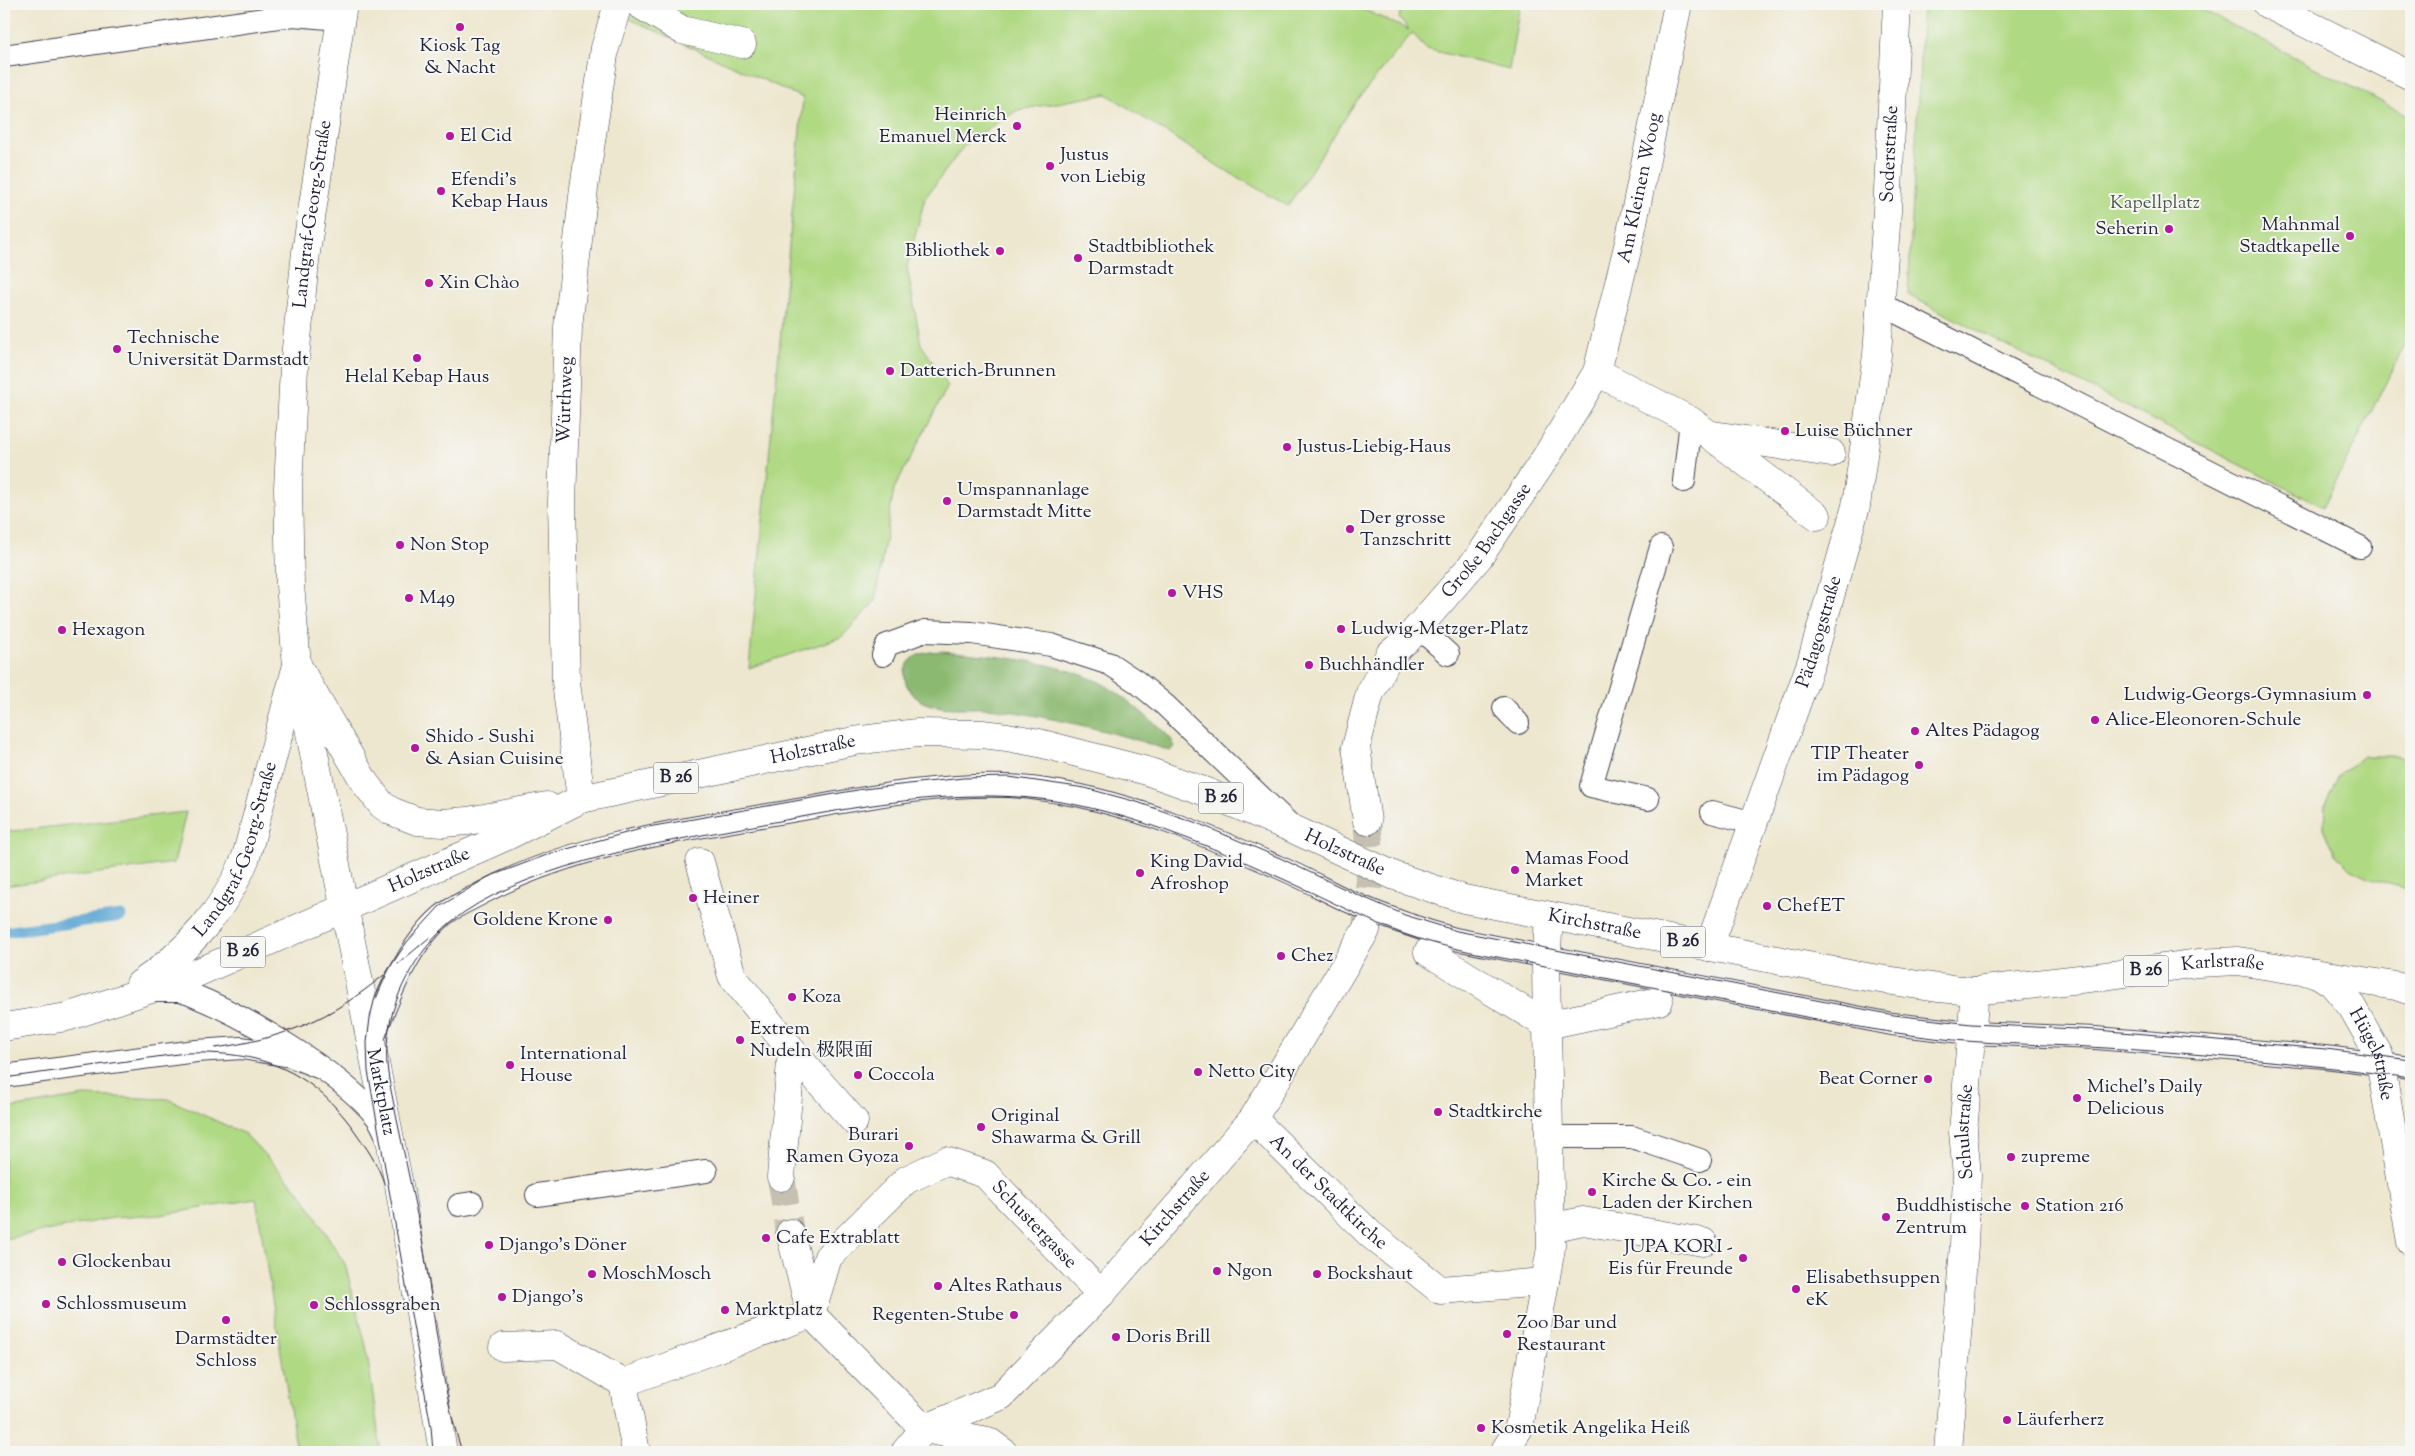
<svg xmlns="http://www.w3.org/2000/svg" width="2415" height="1456" font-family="'Sorts Mill Goudy','Noto Serif SC',serif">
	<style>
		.green { fill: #b0d983; stroke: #697e5f }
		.forest { fill: #8cb971; stroke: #576e56 }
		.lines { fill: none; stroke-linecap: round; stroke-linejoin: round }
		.stream { stroke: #5ca5d3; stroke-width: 11 }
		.street-tunnel { stroke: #c5c0b1; stroke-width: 28; stroke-dasharray: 28 14; stroke-linecap: butt }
		.lane-casing { stroke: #414051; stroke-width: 24 }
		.street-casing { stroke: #414051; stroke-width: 29 }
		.primary-casing { stroke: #414051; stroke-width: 29 }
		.lane { stroke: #fff; stroke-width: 22 }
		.street { stroke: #fff; stroke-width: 28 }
		.primary { stroke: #fff; stroke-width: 28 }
		.tram { stroke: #22223b; stroke-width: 1 }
		.poi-dot { fill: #b5179e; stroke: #f6f6f2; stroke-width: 2 }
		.labels { text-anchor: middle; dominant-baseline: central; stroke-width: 4; stroke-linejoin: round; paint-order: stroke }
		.shield { fill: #f6f6f2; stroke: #626272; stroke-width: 1 }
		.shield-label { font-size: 18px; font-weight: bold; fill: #22223b }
		.poi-label { font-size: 19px; fill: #22223b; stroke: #f6f6f2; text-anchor: start }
		.street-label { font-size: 19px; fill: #22223b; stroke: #f6f6f2 }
		.park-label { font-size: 19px; fill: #4d5951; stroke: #f6f6f2 }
	</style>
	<rect width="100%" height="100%" fill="#f6f6f2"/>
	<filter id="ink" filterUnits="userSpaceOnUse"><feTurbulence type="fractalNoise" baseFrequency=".02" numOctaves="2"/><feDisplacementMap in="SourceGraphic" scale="10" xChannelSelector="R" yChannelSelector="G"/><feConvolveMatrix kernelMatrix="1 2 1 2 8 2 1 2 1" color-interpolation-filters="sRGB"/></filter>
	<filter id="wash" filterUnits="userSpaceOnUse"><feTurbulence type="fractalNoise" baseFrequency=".0096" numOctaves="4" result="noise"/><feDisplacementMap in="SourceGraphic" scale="20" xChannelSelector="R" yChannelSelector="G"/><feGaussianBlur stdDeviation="1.12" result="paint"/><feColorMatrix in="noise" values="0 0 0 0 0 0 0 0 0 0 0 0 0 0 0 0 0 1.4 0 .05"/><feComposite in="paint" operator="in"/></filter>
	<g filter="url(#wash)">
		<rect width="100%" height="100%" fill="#eee7cf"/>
		<path class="green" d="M 626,4 L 1351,4 L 1409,30 L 1399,18 L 1403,4 L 1520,4 L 1509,70 L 1427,49 L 1412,33 L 1355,103 L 1288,206 L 1218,166 L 1107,94 L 1018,110 L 967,142 L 925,198 L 907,267 L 921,344 L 948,386 L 894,489 L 875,601 L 842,637 L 749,668 L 803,98 L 621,15 Z
			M 1923,4 L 2191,4 L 2411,117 L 2411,333 L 2323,507 L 1908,295 Z
			M 2363,756 L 2398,756 L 2411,760 L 2411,890 L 2371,879 L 2350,869 L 2335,854 L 2324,828 L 2325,804 L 2338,777 Z
			M 186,812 L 174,863 L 4,886 L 4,832 Z
			M 84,1096 L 168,1099 L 245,1134 L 301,1193 L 345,1264 L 366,1346 L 381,1452 L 297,1452 L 256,1199 L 160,1215 L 113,1218 L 4,1239 L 4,1109 Z"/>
		<path class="forest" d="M 941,651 C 990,655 1057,661 1101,683 C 1118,692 1133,705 1147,717 C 1156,725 1172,736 1175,747 L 1170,751 C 1114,731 1054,718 996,709 C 974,706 948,711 928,704 C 908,698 894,671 915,657 C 922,652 932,652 941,651 Z"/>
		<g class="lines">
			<path class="stream" d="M 4,932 L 121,916"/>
		</g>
	</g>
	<g filter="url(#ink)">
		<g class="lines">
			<path class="street-tunnel" d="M 1366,930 L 1371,865 L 1367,821
				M 781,1177 L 790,1233"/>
			<g class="lane-casing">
				<path id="lane" d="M 4,56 L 293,15 L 340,19
					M 1880,304 L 2360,547
					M 1684,481 L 1691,421
					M 1418,627 L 1448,654
					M 883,655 L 887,645 L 925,631 L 972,633 L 1051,645 L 1110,664 L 1137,682 L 1165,705 L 1289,824
					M 1504,708 L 1518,723
					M 1648,799 L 1591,786 L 1661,547
					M 1712,812 L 1754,823
					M 154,991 L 179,991 L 190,994 C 247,1017 337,1070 376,1116 C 381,1122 384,1130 387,1136
					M 371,1044 C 387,1001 405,949 441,917 C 452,907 469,900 482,893 C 574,844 680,830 780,813 C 855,800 933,783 1009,786 C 1033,787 1058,792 1081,796 C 1148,811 1213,838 1276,866 C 1300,876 1323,889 1346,900 C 1382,916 1418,929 1455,939 L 1892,1024 L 1970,1033 L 2096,1038 L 2325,1057 L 2411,1068
					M 4,1076 L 196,1051 L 242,1048 L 291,1056 L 321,1068
					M 1549,1137 L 1632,1137 L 1700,1160
					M 537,1195 L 706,1171
					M 459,1205 L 472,1203"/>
			</g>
			<g class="street-casing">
				<g id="street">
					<path d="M 639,4 L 682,30 L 742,44"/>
					<path d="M 2267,4 L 2411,76"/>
					<path d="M 1597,372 L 1691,421 L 1817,516"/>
					<path d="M 1713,435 L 1831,453"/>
					<path id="s1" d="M 298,672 L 399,1185 L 443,1452"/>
					<path id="s2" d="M 581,799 L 566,682 L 562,502 L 568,327 L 584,188 L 605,48 L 618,4"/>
					<path id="s3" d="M 1367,821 L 1356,747 L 1370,693 L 1390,654 L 1408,639 L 1479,557 L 1548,454 L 1597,372 L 1629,242 L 1678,4"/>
					<path d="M 700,862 L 732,976 L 792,1051 L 854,1121"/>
					<path id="s4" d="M 1709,947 L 1811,663 L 1856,506 L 1877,355 L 1887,211 L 1897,4"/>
					<path d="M 1428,952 L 1547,1025 L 1659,1001"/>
					<path id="s5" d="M 1253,1119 L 1370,1234 L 1440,1290 L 1545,1282"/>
					<path d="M 781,1177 L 792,1051"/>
					<path d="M 1550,1228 L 1583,1221 L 1703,1242"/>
					<path d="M 790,1233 L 811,1314"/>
					<path id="s6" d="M 811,1314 L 828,1257 L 906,1180 L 946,1161 L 985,1174 L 1101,1294"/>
					<path d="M 503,1347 L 558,1345 L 623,1383 L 811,1314 L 924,1429 L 988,1441 L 1003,1452"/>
					<path d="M 623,1383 L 636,1452"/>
					<path id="s7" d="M 905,1452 L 924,1429 L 1001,1396 L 1101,1294 L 1253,1119 L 1366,930"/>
					<path d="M 1504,1452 L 1519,1428 L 1551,1248 L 1546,967 L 1549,916"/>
					<path id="s8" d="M 1948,1452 L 1964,1245 L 1967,1175 L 1963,1132 L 1975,991"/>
				</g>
			</g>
			<g class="primary-casing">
				<g id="primary">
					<path d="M 297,665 L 365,783 L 382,805 L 391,811 L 417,821 L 443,823 L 468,821 L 547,806"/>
					<path id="s9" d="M 2316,973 L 2332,983 L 2352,1007 L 2379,1055 L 2411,1242"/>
					<path id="s10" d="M 140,984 C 186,953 225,910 246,857 L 297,665 L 290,585 L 288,488 L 294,368 L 306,252 L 343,4"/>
					<path id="s11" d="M 4,1027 L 67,1017 L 190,976 L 505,837 L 581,799 L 854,741 L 917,733 L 982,734 L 1007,737 L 1039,743 L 1147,771 L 1209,793 L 1293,829 L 1395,876 L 1464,899 L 1854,975 L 1938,988 L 1975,991 L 2097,977 L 2198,963 L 2238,961 L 2396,986 L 2411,991"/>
				</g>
			</g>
			<use href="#lane" class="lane"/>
			<use href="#street" class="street"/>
			<use href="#primary" class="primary"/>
			<path class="tram" d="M 398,964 L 430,937
				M 215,1048 C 285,1038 329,1020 384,975
				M 4,1078 L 185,1053 C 260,1051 309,1068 354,1130 C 366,1147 378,1164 384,1183
				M 433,1452 L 431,1427 L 368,1071 L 367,1042 L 370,1018 L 375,997 L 386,973 L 407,942 L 439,907 L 488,877 L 552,853 L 648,827 L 863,789 L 963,778 L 1009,777 L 1085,788 L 1137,802 L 1197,823 L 1280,858 L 1351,892 L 1405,915 L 1457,931 L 1894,1015 L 1971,1024 L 2097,1030 L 2326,1049 L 2411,1060
				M 462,1452 C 438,1378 434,1300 419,1224 C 411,1186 403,1148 395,1110 C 391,1089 385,1067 387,1046 C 389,1000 416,951 451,922 C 516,869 648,844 731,830 C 844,810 963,781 1077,805 C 1144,819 1209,846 1272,874 C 1315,893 1357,916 1401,933 C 1446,949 1493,956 1540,965 C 1612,980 1684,993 1756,1007 C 1815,1019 1874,1031 1934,1038 C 1986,1044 2037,1044 2089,1047 C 2197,1053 2305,1063 2411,1078"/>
		</g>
	</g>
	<g class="poi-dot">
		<circle cx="460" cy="27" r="5"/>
		<circle cx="1017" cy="126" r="5"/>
		<circle cx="450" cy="136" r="5"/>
		<circle cx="1050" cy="166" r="5"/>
		<circle cx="441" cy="191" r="5"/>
		<circle cx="2169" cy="229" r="5"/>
		<circle cx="2350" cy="236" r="5"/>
		<circle cx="1000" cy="251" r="5"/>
		<circle cx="1078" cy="258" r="5"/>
		<circle cx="429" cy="283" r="5"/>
		<circle cx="117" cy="349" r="5"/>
		<circle cx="417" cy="358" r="5"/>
		<circle cx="890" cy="371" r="5"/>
		<circle cx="1785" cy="431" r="5"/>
		<circle cx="1287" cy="447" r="5"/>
		<circle cx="947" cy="501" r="5"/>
		<circle cx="1350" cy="529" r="5"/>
		<circle cx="400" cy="545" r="5"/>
		<circle cx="1172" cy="593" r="5"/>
		<circle cx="409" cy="598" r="5"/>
		<circle cx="1341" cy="629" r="5"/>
		<circle cx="62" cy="630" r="5"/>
		<circle cx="1309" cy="665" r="5"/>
		<circle cx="2367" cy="695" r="5"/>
		<circle cx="2095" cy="720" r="5"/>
		<circle cx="1915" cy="731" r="5"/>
		<circle cx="415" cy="748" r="5"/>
		<circle cx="1919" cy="765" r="5"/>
		<circle cx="1515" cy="870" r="5"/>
		<circle cx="1140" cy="873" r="5"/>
		<circle cx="693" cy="898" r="5"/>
		<circle cx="1767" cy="906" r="5"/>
		<circle cx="608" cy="920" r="5"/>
		<circle cx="1281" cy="956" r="5"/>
		<circle cx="792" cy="997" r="5"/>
		<circle cx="740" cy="1040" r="5"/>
		<circle cx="510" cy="1065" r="5"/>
		<circle cx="1198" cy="1072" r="5"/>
		<circle cx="858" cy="1075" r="5"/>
		<circle cx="1928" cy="1079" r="5"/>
		<circle cx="2077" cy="1098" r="5"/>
		<circle cx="1438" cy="1112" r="5"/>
		<circle cx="981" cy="1127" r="5"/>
		<circle cx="909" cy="1146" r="5"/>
		<circle cx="2011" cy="1157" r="5"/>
		<circle cx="1592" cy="1192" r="5"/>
		<circle cx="2025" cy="1206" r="5"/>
		<circle cx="1886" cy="1217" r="5"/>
		<circle cx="766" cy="1238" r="5"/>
		<circle cx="489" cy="1245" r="5"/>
		<circle cx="1743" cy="1258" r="5"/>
		<circle cx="62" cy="1262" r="5"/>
		<circle cx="1217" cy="1271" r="5"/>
		<circle cx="592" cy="1274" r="5"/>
		<circle cx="1317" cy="1274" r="5"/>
		<circle cx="938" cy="1286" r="5"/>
		<circle cx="1796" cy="1289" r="5"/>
		<circle cx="502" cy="1297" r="5"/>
		<circle cx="46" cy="1304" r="5"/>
		<circle cx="314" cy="1305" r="5"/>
		<circle cx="725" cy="1310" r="5"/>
		<circle cx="1014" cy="1315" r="5"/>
		<circle cx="226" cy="1320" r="5"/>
		<circle cx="1507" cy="1334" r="5"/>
		<circle cx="1116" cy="1337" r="5"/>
		<circle cx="2007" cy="1420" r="5"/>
		<circle cx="1481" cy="1428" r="5"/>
	</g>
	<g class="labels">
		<g class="shield">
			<rect x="653.5" y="762.5" width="45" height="31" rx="4"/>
			<rect x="1198.5" y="782.5" width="45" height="31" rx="4"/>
			<rect x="1660.5" y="926.5" width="45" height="31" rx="4"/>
			<rect x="220.5" y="936.5" width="45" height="31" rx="4"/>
			<rect x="2123.5" y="955.5" width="45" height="31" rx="4"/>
		</g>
		<g class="shield-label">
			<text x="676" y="778">B 26</text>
			<text x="1221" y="798">B 26</text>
			<text x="1683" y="942">B 26</text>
			<text x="243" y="952">B 26</text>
			<text x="2146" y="971">B 26</text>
		</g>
		<g class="poi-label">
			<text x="460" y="46" text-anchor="middle">Kiosk Tag<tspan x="460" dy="22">&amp; Nacht</tspan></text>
			<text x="1007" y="115" text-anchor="end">Heinrich<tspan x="1007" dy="22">Emanuel Merck</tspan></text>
			<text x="460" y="136">El Cid</text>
			<text x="1060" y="155">Justus<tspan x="1060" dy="22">von Liebig</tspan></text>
			<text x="451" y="180">Efendi's<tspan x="451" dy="22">Kebap Haus</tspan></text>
			<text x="2340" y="225" text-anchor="end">Mahnmal<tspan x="2340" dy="22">Stadtkapelle</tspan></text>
			<text x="2159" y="229" text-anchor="end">Seherin</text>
			<text x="1088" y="247">Stadtbibliothek<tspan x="1088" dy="22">Darmstadt</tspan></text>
			<text x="990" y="251" text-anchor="end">Bibliothek</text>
			<text x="439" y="283">Xin Chào</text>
			<text x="127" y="338">Technische<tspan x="127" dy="22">Universität Darmstadt</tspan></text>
			<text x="900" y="371">Datterich-Brunnen</text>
			<text x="417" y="377" text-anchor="middle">Helal Kebap Haus</text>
			<text x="1795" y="431">Luise Büchner</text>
			<text x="1297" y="447">Justus-Liebig-Haus</text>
			<text x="957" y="490">Umspannanlage<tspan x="957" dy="22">Darmstadt Mitte</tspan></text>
			<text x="1360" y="518">Der grosse<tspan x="1360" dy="22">Tanzschritt</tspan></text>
			<text x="410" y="545">Non Stop</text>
			<text x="1182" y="593">VHS</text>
			<text x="419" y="598">M49</text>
			<text x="1351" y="629">Ludwig-Metzger-Platz</text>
			<text x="72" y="630">Hexagon</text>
			<text x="1319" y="665">Buchhändler</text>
			<text x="2357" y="695" text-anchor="end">Ludwig-Georgs-Gymnasium</text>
			<text x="2105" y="720">Alice-Eleonoren-Schule</text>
			<text x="1925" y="731">Altes Pädagog</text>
			<text x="425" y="737">Shido - Sushi<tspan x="425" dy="22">&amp; Asian Cuisine</tspan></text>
			<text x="1909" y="754" text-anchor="end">TIP Theater<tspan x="1909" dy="22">im Pädagog</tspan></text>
			<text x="1525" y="859">Mamas Food<tspan x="1525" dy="22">Market</tspan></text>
			<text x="1150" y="862">King David<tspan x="1150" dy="22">Afroshop</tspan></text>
			<text x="703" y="898">Heiner</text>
			<text x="1777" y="906">ChefET</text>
			<text x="598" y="920" text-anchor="end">Goldene Krone</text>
			<text x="1291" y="956">Chez</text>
			<text x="802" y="997">Koza</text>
			<text x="750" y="1029">Extrem<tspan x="750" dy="22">Nudeln 极限面</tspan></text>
			<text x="520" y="1054">International<tspan x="520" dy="22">House</tspan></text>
			<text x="1208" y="1072">Netto City</text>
			<text x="868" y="1075">Coccola</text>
			<text x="1918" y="1079" text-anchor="end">Beat Corner</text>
			<text x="2087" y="1087">Michel's Daily<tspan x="2087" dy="22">Delicious</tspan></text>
			<text x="1448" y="1112">Stadtkirche</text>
			<text x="991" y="1116">Original<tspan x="991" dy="22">Shawarma &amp; Grill</tspan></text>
			<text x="899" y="1135" text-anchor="end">Burari<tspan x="899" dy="22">Ramen Gyoza</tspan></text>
			<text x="2021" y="1157">zupreme</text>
			<text x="1602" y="1181">Kirche &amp; Co. - ein<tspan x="1602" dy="22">Laden der Kirchen</tspan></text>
			<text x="1896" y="1206">Buddhistische<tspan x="1896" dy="22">Zentrum</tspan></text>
			<text x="2035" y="1206">Station 216</text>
			<text x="776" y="1238">Cafe Extrablatt</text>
			<text x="499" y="1245">Django's Döner</text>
			<text x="1733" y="1247" text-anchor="end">JUPA KORI -<tspan x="1733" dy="22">Eis für Freunde</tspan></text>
			<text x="72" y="1262">Glockenbau</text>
			<text x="1227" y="1271">Ngon</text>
			<text x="602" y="1274">MoschMosch</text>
			<text x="1327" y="1274">Bockshaut</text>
			<text x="1806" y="1278">Elisabethsuppen<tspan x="1806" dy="22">eK</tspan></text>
			<text x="948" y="1286">Altes Rathaus</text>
			<text x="512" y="1297">Django's</text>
			<text x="56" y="1304">Schlossmuseum</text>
			<text x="324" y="1305">Schlossgraben</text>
			<text x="735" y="1310">Marktplatz</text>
			<text x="1004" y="1315" text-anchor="end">Regenten-Stube</text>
			<text x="1517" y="1323">Zoo Bar und<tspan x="1517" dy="22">Restaurant</tspan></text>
			<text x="1126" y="1337">Doris Brill</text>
			<text x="226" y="1339" text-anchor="middle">Darmstädter<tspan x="226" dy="22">Schloss</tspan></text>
			<text x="2017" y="1420">Läuferherz</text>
			<text x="1491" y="1428">Kosmetik Angelika Heiß</text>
		</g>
		<g class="street-label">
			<text stroke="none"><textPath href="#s4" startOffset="819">Soderstraße</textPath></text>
			<text stroke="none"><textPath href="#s3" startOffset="715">Am Kleinen Woog</textPath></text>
			<text stroke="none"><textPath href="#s10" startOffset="819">Landgraf-Georg-Straße</textPath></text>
			<text stroke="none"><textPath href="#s2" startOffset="400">Würthweg</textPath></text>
			<text stroke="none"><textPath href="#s3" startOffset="324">Große Bachgasse</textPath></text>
			<text stroke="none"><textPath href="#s4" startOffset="334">Pädagogstraße</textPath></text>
			<text stroke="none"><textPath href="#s11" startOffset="860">Holzstraße</textPath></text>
			<text stroke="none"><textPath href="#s10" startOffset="171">Landgraf-Georg-Straße</textPath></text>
			<text stroke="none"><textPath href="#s11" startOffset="1414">Holzstraße</textPath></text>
			<text stroke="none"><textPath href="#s11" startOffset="455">Holzstraße</textPath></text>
			<text stroke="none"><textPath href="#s11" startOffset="1675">Kirchstraße</textPath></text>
			<text stroke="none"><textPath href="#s11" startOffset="2311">Karlstraße</textPath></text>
			<text stroke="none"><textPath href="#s9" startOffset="102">Hügelstraße</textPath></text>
			<text stroke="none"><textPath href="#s1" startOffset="428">Marktplatz</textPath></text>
			<text stroke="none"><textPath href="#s8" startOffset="321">Schulstraße</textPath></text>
			<text stroke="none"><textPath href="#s5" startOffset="105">An der Stadtkirche</textPath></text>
			<text stroke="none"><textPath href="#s7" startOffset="370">Kirchstraße</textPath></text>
			<text stroke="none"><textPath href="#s6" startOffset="325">Schustergasse</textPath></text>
		</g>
		<g class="park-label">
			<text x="2155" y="203">Kapellplatz</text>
		</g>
	</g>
	<rect width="2415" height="1456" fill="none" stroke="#f6f6f2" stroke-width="20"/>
</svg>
